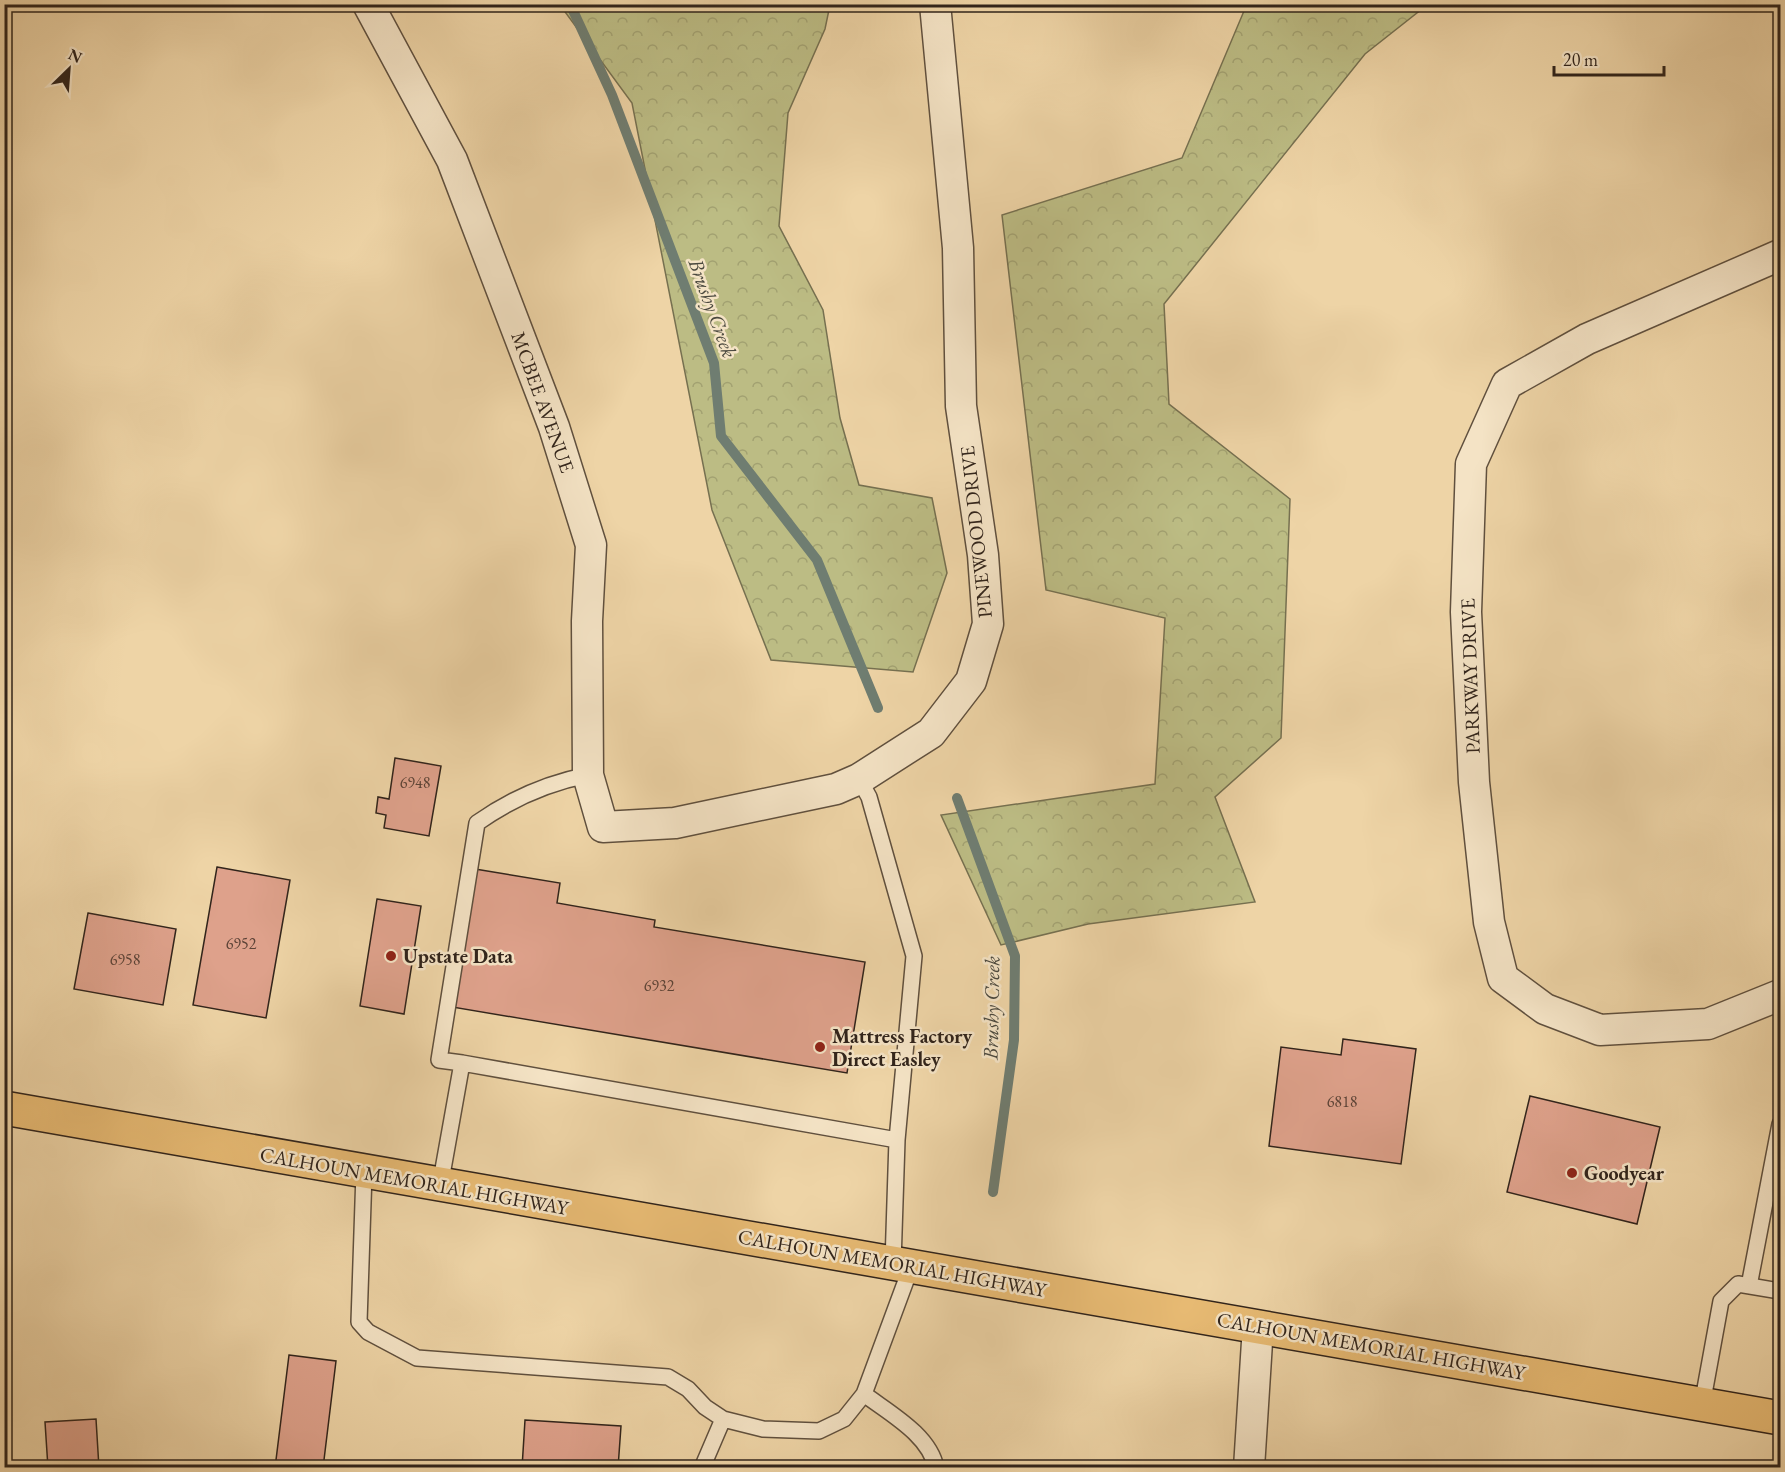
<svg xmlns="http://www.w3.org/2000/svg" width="1785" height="1472" font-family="'EB Garamond',serif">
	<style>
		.forest { fill: url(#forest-crowns); stroke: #767050; stroke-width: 1.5 }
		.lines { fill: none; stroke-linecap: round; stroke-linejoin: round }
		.stream { stroke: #6f7d71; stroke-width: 10 }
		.building { fill: #dea18b; stroke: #31241b; stroke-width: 1.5 }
		.service-casing { stroke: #60503e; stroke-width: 18 }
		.minor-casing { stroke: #60503e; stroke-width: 33 }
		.trunk-casing { stroke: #31241b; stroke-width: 36 }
		.service { stroke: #f4e3c5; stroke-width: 15 }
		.minor { stroke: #f4e3c5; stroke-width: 30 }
		.trunk { stroke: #e7ba73; stroke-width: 33 }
		.poi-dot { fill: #8f2418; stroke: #f4e3c5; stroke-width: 2 }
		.labels { text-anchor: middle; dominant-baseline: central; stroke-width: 5; stroke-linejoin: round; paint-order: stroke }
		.number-label { font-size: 16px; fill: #5c4337 }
		.street-label { font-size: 20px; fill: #31241b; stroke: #f4e3c5 }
		.poi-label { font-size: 20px; font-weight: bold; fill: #31241b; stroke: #f4e3c5; text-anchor: start }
		.water-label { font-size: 21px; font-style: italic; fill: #4b493f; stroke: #f4e3c5 }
	</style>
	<defs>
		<pattern id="forest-crowns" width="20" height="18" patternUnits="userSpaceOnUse" patternTransform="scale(1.5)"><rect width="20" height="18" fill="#bcbc84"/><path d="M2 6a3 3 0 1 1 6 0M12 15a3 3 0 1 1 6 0" fill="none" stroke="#a2a171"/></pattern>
	</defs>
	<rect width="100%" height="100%" fill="#eed4a6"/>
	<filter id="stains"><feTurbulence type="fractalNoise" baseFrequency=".00333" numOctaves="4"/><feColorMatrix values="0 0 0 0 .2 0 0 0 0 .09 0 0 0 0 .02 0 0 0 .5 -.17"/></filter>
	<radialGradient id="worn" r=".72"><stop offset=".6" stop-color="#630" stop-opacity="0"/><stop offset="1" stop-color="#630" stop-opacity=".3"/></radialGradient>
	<path class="forest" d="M 560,5 L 830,5 L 825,29 L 788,113 L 779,226 L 823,310 L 840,418 L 859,485 L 932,498 L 947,573 L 913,672 L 771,660 L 712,510 L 632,103 Z
		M 1239,5 L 1427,5 L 1365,54 L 1164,304 L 1169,404 L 1290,499 L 1281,738 L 1215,797 L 1255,902 L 1088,924 L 1001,945 L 941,815 L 1155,784 L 1165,618 L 1046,590 L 1002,215 L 1182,158 L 1244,11 Z"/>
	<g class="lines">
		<path class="stream" d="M 570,4 L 612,95 L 714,363 L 721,436 L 817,560 L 878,708
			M 957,798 L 1015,956 L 1014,1040 L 993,1192"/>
	</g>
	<path class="building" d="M 395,758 L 441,766 L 429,836 L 384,828 L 386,815 L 376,813 L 378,797 L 389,799 Z
		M 217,867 L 290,880 L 266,1018 L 193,1005 Z
		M 475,869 L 560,883 L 557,903 L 655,920 L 654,927 L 865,962 L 847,1073 L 452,1007 Z
		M 377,899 L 421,906 L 404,1014 L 360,1006 Z
		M 88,913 L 176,929 L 163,1005 L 74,989 Z
		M 1343,1039 L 1416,1049 L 1401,1164 L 1269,1146 L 1281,1047 L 1341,1055 Z
		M 1530,1096 L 1660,1127 L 1637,1224 L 1507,1192 Z
		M 289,1355 L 336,1361 L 323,1468 L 275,1468 Z
		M 96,1419 L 99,1468 L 48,1468 L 45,1422 Z
		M 525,1420 L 621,1426 L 618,1468 L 522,1468 Z"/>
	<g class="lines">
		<g class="service-casing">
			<path id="service" d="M 859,779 L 869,797 L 914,956 L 897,1140
				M 462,1063 L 439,1060 L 477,823 C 511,799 547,783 588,775
				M 364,1173 L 359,1322 L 368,1332 L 417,1358 L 668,1377 L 688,1389 L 705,1407 L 723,1419 L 763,1429 L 819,1431 L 844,1419 L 864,1394 L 911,1267
				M 440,1186 L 462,1063 L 897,1140 L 893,1263
				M 1749,1286 L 1780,1124
				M 864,1394 C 889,1413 930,1435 936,1468
				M 1702,1405 L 1721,1301 L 1738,1284 L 1780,1291
				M 702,1468 L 723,1419"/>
		</g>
		<g class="minor-casing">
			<path id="minor" d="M 368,4 L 452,160 L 554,427 L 591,545 L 587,621 L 588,775 L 603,827 L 675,823 L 836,789 L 859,779 L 931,733 L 971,681 L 988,624 L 983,555 L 961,406 L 958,248 L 935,4
				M 1780,255 L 1587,339 L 1507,384 L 1471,464 L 1466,612 L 1474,782 L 1489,922 L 1503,978 L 1545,1009 L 1600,1030 L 1708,1024 L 1780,995
				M 1249,1468 L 1258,1326"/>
		</g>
		<g class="trunk-casing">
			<path id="trunk" d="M 4,1108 L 1780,1418"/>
		</g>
		<use href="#service" class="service"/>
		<use href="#minor" class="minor"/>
		<use href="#trunk" class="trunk"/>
	</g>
	<g class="poi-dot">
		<circle cx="391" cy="956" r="6"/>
		<circle cx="820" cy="1047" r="6"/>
		<circle cx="1572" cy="1173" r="6"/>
	</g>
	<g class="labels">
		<g class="number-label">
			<text x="415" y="782">6948</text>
			<text x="241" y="943">6952</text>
			<text x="125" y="959">6958</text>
			<text x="659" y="985">6932</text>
			<text x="1342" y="1101">6818</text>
		</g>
		<g class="street-label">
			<text transform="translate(543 402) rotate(70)">MCBEE AVENUE</text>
			<text transform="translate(976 532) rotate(-96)">PINEWOOD DRIVE</text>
			<text transform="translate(1470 676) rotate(-92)">PARKWAY DRIVE</text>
			<text transform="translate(414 1181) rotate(10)">CALHOUN MEMORIAL HIGHWAY</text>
			<text transform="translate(892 1263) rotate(10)">CALHOUN MEMORIAL HIGHWAY</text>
			<text transform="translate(1371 1346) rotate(10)">CALHOUN MEMORIAL HIGHWAY</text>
		</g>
		<g class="poi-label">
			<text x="403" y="956">Upstate Data</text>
			<text x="832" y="1036">Mattress Factory<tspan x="832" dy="23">Direct Easley</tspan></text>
			<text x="1584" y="1173">Goodyear</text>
		</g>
		<g class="water-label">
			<text transform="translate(713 308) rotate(70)">Brushy Creek</text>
			<text transform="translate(991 1008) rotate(-89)">Brushy Creek</text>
		</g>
	</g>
	<rect width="1785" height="1472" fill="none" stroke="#eed4a6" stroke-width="24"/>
	<rect x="6" y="6" width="1773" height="1460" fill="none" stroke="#31241b" stroke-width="3"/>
	<rect x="12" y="12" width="1761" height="1448" fill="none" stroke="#31241b" stroke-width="1.5"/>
	<g transform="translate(69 69) rotate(25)" stroke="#f4e3c5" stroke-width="4.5" paint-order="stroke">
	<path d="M0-4.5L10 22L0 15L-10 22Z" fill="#31241b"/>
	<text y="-9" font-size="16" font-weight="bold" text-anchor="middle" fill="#31241b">N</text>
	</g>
	<path d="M1554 66v9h110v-9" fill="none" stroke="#31241b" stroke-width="3"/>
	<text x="1563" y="66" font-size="18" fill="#31241b" stroke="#f4e3c5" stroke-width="4.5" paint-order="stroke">20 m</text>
	<rect width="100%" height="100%" filter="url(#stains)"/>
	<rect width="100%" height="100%" fill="url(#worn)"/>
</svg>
